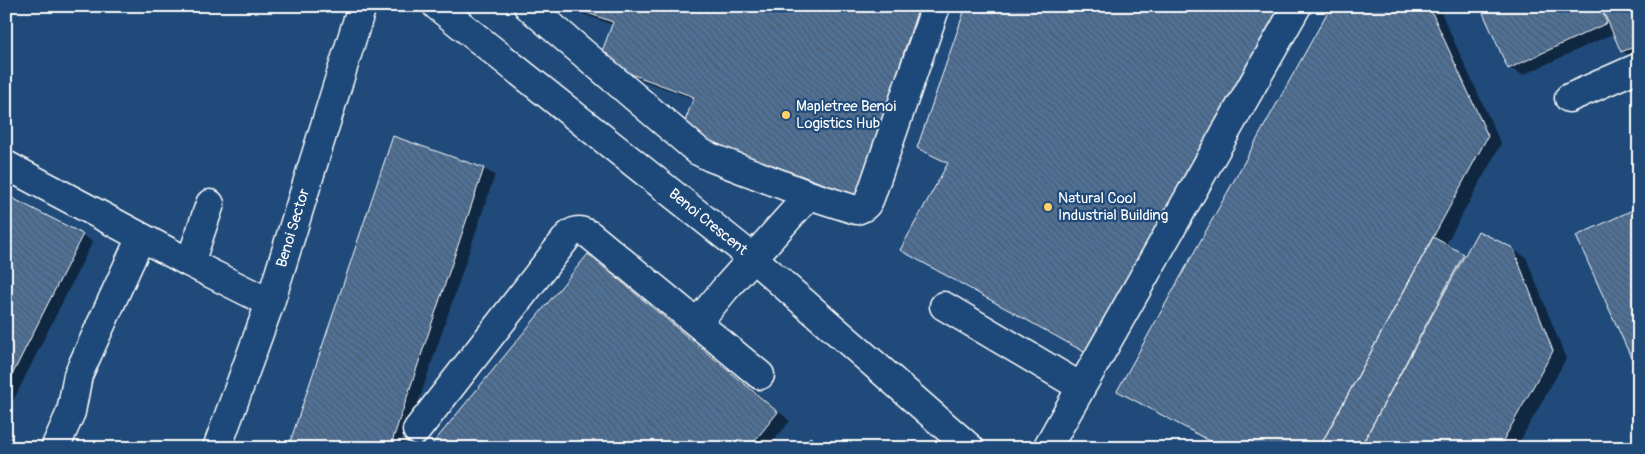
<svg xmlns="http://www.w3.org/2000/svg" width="1645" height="454" font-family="Pangolin,sans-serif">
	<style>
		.shadow { fill: #0007 }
		.building { fill: url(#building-back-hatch); stroke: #fff }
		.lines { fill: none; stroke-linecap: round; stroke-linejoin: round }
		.minor-casing { stroke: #fff; stroke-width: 31 }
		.minor { stroke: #1f4a7a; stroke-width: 28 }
		.poi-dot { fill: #ffd166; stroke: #1f4a7a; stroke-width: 2 }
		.labels { text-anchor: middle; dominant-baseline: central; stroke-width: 4.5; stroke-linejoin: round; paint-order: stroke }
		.poi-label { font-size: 15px; fill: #fff; stroke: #1f4a7a; text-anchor: start }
		.street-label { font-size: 15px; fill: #fff; stroke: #1f4a7a }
	</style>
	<defs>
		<pattern id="building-back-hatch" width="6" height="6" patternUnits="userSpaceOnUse" patternTransform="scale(1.25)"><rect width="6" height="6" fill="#507197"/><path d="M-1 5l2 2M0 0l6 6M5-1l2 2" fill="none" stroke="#4e5b6a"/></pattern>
	</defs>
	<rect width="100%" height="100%" fill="#1f4a7a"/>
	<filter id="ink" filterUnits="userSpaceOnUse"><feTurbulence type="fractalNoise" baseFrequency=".02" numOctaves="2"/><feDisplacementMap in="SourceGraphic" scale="10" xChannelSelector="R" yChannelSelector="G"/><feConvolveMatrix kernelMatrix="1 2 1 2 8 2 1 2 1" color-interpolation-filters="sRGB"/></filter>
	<g filter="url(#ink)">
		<path class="shadow" d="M 561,6 L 938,6 L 874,204 L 699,141 L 694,99 L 616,71 L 613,25 Z
			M 1332,6 L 1438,6 L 1501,144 L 1445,246 L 1465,256 L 1512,249 L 1526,257 L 1566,359 L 1516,448 L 1224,448 Z
			M 1481,6 L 1639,6 L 1639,58 L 1636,59 L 1622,51 L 1614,33 L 1523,75 L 1509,68 Z
			M 393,138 L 484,169 L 495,175 L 403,448 L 289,448 Z
			M 6,196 L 93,241 L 6,415 Z
			M 589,256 L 602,264 L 790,421 L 768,448 L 431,448 Z"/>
		<path class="building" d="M 568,6 L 919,6 L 857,196 L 681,132 L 694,97 L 598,62 L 613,22 Z
			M 966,6 L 1287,6 L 1088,354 L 900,250 L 948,163 L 917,148 Z
			M 1331,6 L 1429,6 L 1488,136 L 1319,448 L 1223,448 L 1117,391 Z
			M 1480,6 L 1600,6 L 1607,23 L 1508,69 Z
			M 1601,6 L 1639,6 L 1639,45 L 1621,52 Z
			M 393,136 L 484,168 L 390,448 L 288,448 Z
			M 6,195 L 83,234 L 6,387 Z
			M 1639,207 L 1639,375 L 1576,236 Z
			M 1478,231 L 1513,248 L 1553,351 L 1499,448 L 1360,448 Z
			M 1433,237 L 1464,254 L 1360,448 L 1319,448 Z
			M 588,254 L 778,412 L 749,448 L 429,448 Z
			M 810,437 L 823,448 L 801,448 Z"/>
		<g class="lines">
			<g class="minor-casing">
				<path id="minor" d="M 437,6 L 753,258 L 970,448
					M 528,6 L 698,151 L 710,157 L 809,195 L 856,210 C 865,208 868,204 871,195 L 936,6
					M 1569,98 L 1639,67
					M 6,165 L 190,263 L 270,303
					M 190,263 L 210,204
					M 944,306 L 1081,387
					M 697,323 L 725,289 L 809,195
					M 417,430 L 568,236 C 576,229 581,230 590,235 L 760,375
					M 55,448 L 71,412 L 78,375 L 141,237
					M 217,448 L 270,303 L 362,6
					M 1047,448 L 1297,6"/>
			</g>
			<use href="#minor" class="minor"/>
		</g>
	</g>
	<g class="poi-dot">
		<circle cx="786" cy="115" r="5"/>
		<circle cx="1048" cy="207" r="5"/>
	</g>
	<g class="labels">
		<g class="poi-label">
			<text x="796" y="106">Mapletree Benoi<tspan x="796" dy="17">Logistics Hub</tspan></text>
			<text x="1058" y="198">Natural Cool<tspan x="1058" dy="17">Industrial Building</tspan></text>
		</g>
		<g class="street-label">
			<text transform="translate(708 222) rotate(39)">Benoi Crescent</text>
			<text transform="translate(293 228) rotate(-73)">Benoi Sector</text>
		</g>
	</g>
	<rect width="1645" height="454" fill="none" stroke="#1f4a7a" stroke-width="25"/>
	<rect x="12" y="12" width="1620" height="429" fill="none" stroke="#fff" stroke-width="2" filter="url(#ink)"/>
</svg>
